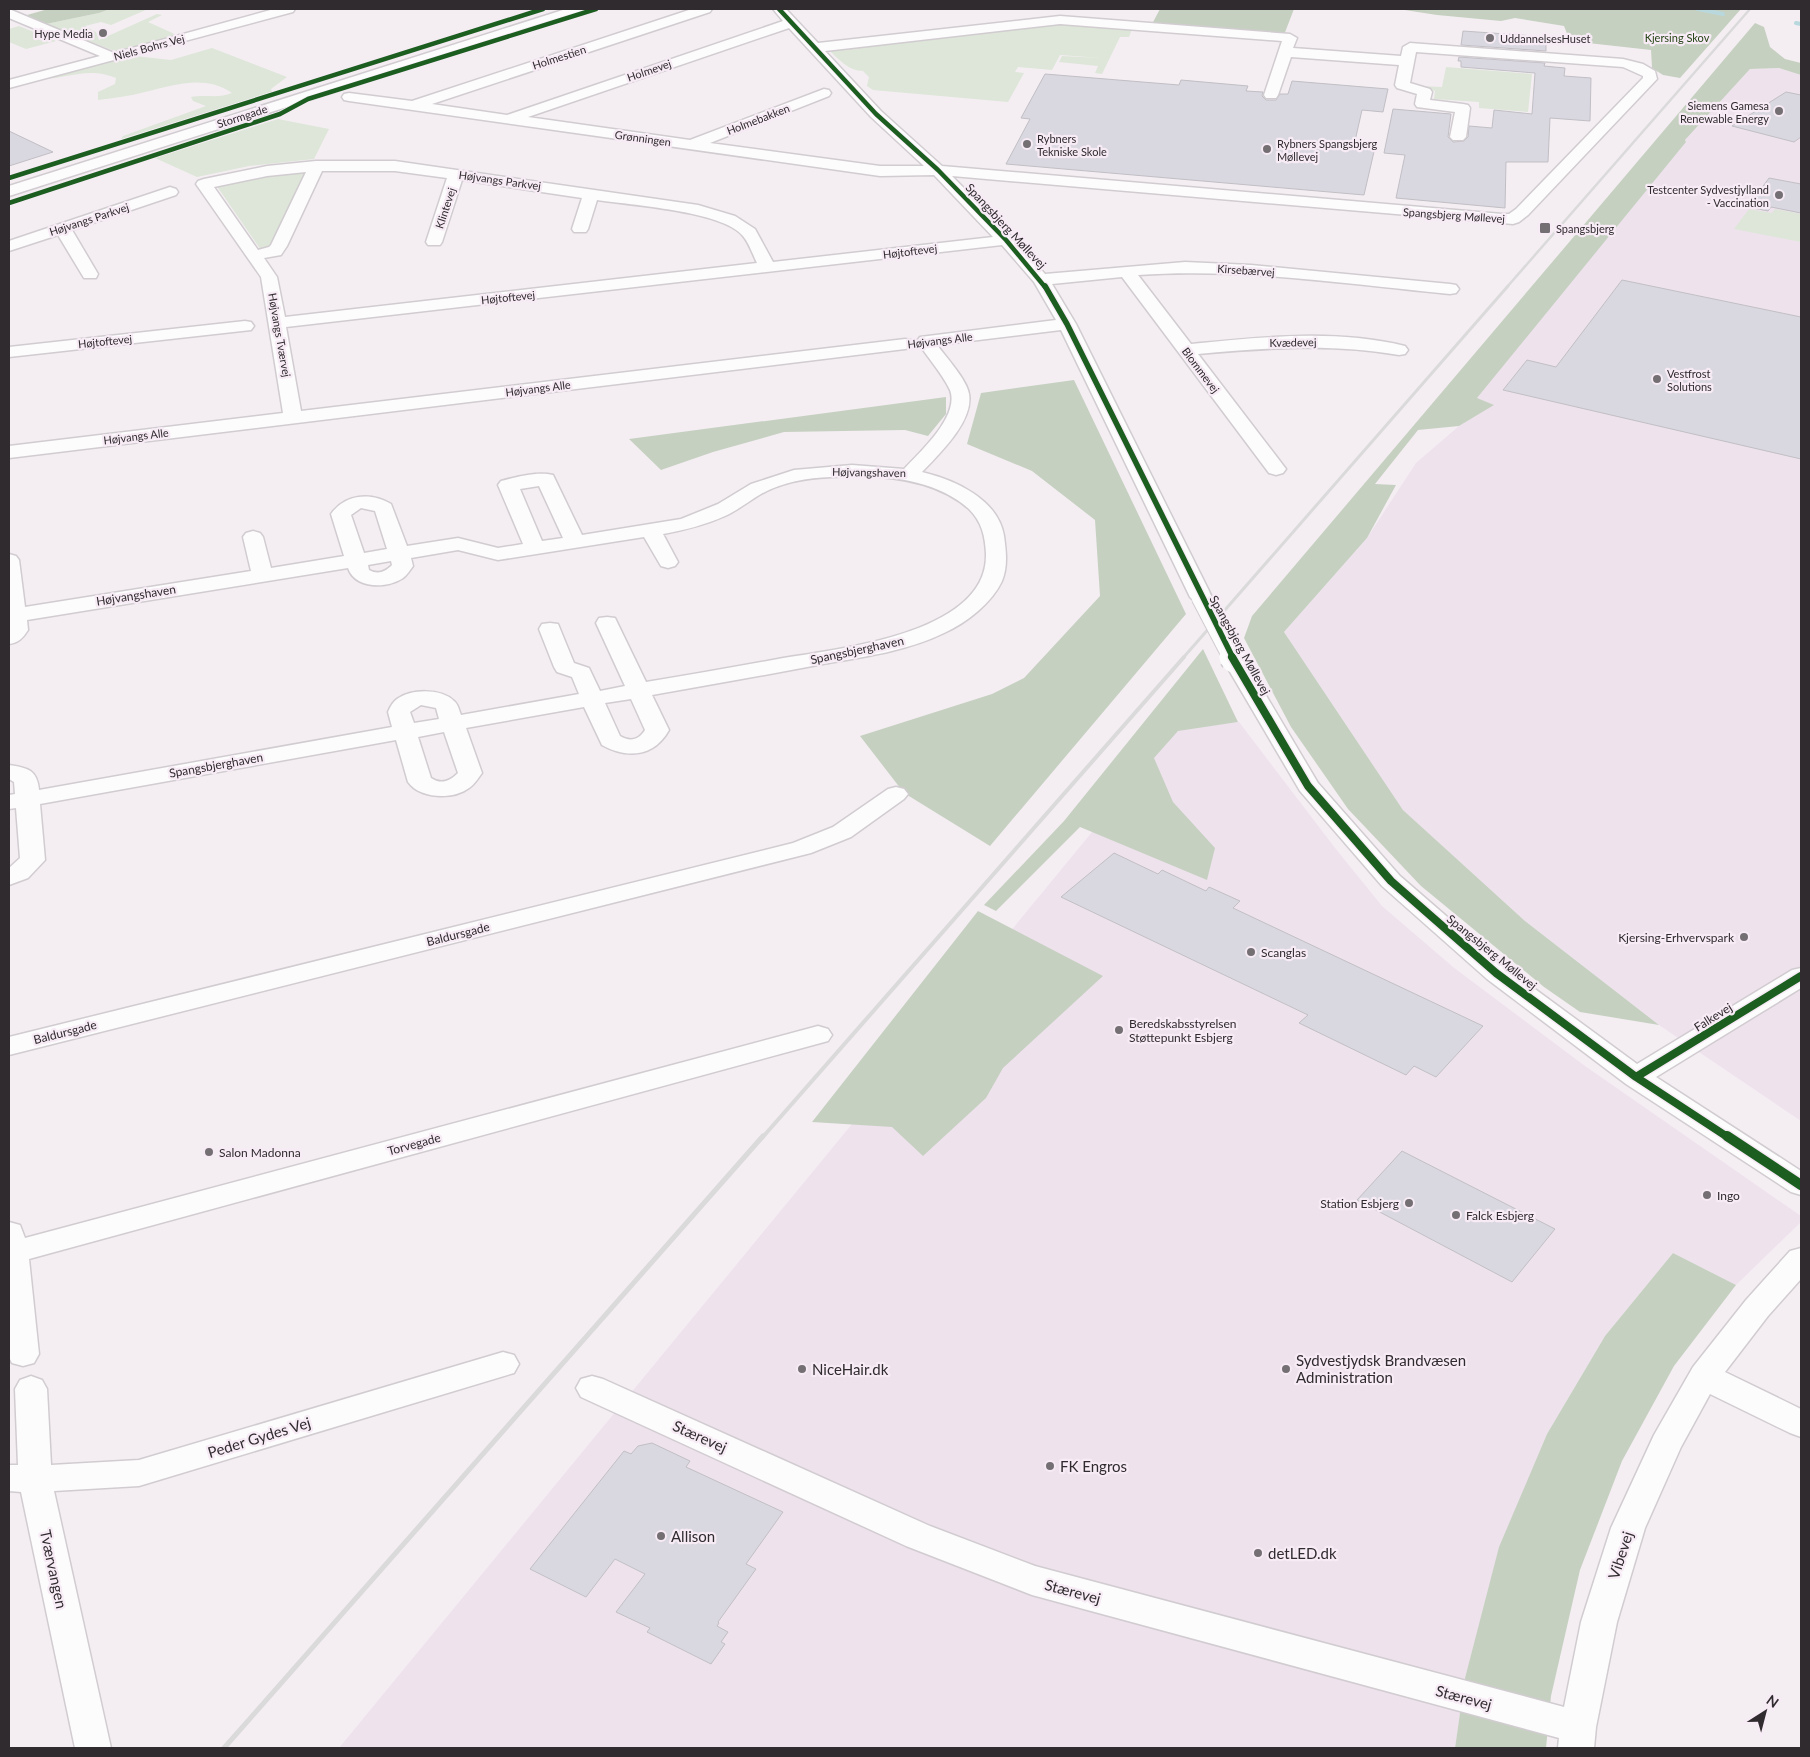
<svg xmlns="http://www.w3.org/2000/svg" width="1810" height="1757" font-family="Lato,sans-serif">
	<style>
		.industrial { fill: #eee2ed }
		.green { fill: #dde6d8 }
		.forest { fill: #c6d0c1 }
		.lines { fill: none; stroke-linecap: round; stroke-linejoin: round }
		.stream { stroke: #b8d8dd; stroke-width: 4 }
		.building { fill: #d9d7e0; stroke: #c1bfc4 }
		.minor-casing { stroke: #d1ccd0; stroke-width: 3 }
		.minor { fill: #fdfcfd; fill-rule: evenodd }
		.rail-far3 { stroke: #dbdadb; stroke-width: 2.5 }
		.rail-far2 { stroke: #dbdadb; stroke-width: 3 }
		.rail-far1 { stroke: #dbdadb; stroke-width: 4 }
		.rail { stroke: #dbdadb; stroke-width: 5 }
		.minor-bridge-far1-casing { stroke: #d1ccd0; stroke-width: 21; stroke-linecap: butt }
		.minor-bridge-casing { stroke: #d1ccd0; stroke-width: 28; stroke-linecap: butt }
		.minor-bridge-far1 { stroke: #fdfcfd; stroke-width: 19 }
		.minor-bridge { stroke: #fdfcfd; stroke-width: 25 }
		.cycleway-far3-casing { stroke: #f7ebf5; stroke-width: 6 }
		.cycleway-far2-casing { stroke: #f7ebf5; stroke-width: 8 }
		.cycleway-far1-casing { stroke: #f7ebf5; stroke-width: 11 }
		.cycleway-casing { stroke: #f7ebf5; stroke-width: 13 }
		.cycleway-far3 { stroke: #1b5e20; stroke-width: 4.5 }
		.cycleway-far2 { stroke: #1b5e20; stroke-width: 5.5 }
		.cycleway-far1 { stroke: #1b5e20; stroke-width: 8 }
		.cycleway { stroke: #1b5e20; stroke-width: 10 }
		.poi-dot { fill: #746f73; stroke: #f7ebf5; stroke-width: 2 }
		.labels { text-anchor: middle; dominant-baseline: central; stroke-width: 4.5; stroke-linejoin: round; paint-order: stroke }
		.far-poi-label { font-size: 11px; fill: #2f2b2e; stroke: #f7ebf5; text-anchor: start }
		.far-park-label { font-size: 11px; fill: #254416; stroke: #f7ebf5 }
		.far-street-label { font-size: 11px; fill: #2f2b2e; stroke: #f7ebf5 }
		.street-label { font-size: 12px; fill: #2f2b2e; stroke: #f7ebf5 }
		.poi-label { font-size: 12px; fill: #2f2b2e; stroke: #f7ebf5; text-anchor: start }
		.near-poi-label { font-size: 15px; fill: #2f2b2e; stroke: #f7ebf5; text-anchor: start }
		.near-street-label { font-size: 15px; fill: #2f2b2e; stroke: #f7ebf5 }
	</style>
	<rect width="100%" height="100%" fill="#f4eef3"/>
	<path class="industrial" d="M 1779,68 L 1801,75 L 1801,1121 L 1659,1025 L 1525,921 L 1403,810 L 1284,632 L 1367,538 L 1416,463 L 1459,426 L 1493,405 L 1476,398 L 1686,142 L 1685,140 L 1750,69 Z
		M 1239,722 L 1335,848 L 1382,906 L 1453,967 L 1585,1066 L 1801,1216 L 1801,1222 L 1736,1285 L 1673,1253 L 1605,1336 L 1547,1434 L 1500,1547 L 1465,1678 L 1455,1748 L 339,1748 L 1176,730 Z"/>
	<path class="green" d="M 110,9 L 148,9 L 111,25 L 101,22 L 85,26 L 96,32 L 99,40 L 157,14 L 162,15 L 148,22 L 179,36 L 121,52 L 112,50 L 46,24 L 99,13 Z
		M 1062,24 L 1132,29 L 1129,37 L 1120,37 L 1102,74 L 1095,73 L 1098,66 L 1059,62 L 1062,56 L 1102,58 L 1060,55 L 1052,70 L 1018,67 L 1015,72 L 1024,73 L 1008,102 L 873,90 L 867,86 L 869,77 L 863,71 C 849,71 838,59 828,49 Z
		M 19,26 L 56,41 L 26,49 L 9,42 L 9,29 Z
		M 212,48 L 287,77 L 271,89 L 272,92 L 121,139 L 123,136 L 206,106 L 193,101 L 191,97 C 206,94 218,99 232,93 C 205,74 174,85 145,92 C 130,96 114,98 98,100 L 98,92 L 115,84 L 116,78 C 87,66 68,79 39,79 L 135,56 L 171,60 Z
		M 1446,67 L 1532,74 L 1528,112 L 1479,108 L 1479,102 L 1434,99 L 1435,91 L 1419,86 L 1442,87 Z
		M 278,119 L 329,129 L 314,159 L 249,166 L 197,177 L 155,158 Z
		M 289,172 L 307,173 L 270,247 L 261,250 L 216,185 L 230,180 Z
		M 1749,209 L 1772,213 L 1775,209 L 1801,214 L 1801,242 L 1734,229 Z"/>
	<path class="forest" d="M 48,9 L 110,9 L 99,13 L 46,24 L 27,15 Z
		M 1160,9 L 1294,9 L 1284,35 L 1152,24 Z
		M 1398,9 L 1741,9 L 1680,78 L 1663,75 L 1652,68 L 1651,50 L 1570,41 L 1564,26 L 1515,18 L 1501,21 L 1437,15 Z
		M 1755,23 L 1764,27 L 1770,47 L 1785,59 L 1801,63 L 1801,75 L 1779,68 L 1750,69 L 1685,140 L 1686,142 L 1477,398 L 1494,405 L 1459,426 L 1418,430 L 1375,484 L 1396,485 L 1367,538 L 1284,632 L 1403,810 L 1525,921 L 1659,1025 L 1580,1012 L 1544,987 L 1421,886 L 1348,809 L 1291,727 L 1244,638 L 1252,616 Z
		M 1074,380 L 1186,614 L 990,846 L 904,793 L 860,736 L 992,694 L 1024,678 L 1100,596 L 1095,520 L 1032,471 L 967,444 L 981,393 Z
		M 946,397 L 946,414 L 928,436 L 905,430 L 784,432 L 713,452 L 661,470 L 629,439 Z
		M 1203,649 L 1238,722 L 1178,731 L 1154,758 L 1173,802 L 1215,848 L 1207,880 L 1080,827 L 996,911 L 984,905 L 1064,821 Z
		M 978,911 L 1103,976 L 1003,1068 L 986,1098 L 923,1156 L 892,1127 L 812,1122 Z
		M 1673,1253 L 1736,1285 L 1674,1366 L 1622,1461 L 1580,1570 L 1551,1696 L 1546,1748 L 1455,1748 L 1465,1678 L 1499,1547 L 1547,1434 L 1605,1336 Z"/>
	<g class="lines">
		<path class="stream" d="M 1698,9 L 1723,14
			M 1796,23 L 1801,24"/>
	</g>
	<path class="building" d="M 1463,31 L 1535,36 L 1534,42 L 1546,43 L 1546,51 L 1461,45 Z
		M 1459,57 L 1545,63 L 1544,66 L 1565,68 L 1564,76 L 1591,78 L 1590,121 L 1550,118 L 1548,162 L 1506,162 L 1505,208 L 1396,198 L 1405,155 L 1384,153 L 1393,109 L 1451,114 L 1448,137 L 1453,142 L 1464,141 L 1468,137 L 1469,126 L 1492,128 L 1494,110 L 1532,114 L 1535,73 L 1461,67 L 1461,61 L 1458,61 Z
		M 1045,74 L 1179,85 L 1181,80 L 1248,86 L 1246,91 L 1263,92 L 1262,96 L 1266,100 L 1276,100 L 1280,94 L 1288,94 L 1292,81 L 1388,89 L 1383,112 L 1362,110 L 1355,141 L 1376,143 L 1364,195 L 1006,164 L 1030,119 L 1021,118 Z
		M 1786,92 L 1801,95 L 1801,137 L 1794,142 L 1732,126 Z
		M 9,131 L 53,152 L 9,166 Z
		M 1769,178 L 1801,184 L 1801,213 L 1771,207 L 1768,211 L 1748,207 Z
		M 1622,280 L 1801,317 L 1801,459 L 1503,390 L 1527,360 L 1556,367 Z
		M 1114,853 L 1158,874 L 1162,870 L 1206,891 L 1209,887 L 1240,901 L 1233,908 L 1483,1026 L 1436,1077 L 1414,1066 L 1406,1075 L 1299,1023 L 1308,1015 L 1061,897 Z
		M 1402,1151 L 1555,1229 L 1512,1282 L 1357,1200 Z
		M 652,1443 L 690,1461 L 686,1467 L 783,1512 L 746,1564 L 756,1569 L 718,1622 L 719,1623 L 717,1626 L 728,1632 L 721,1642 L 725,1644 L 711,1664 L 647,1632 L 650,1628 L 616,1612 L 645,1574 L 615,1559 L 586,1597 L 530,1569 L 624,1451 L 631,1454 L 638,1446 Z"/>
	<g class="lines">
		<g class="minor-casing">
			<path id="minor" d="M 9,9 L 114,53 L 274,9 L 295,9 L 293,12 L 9,88 L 9,80 L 100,56 L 9,18 Z
				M 566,9 L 586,9 L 584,12 L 9,196 L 9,186 Z
				M 692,9 L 712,9 L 710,12 L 432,104 L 507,115 L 783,21 L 773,9 L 786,9 L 818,43 L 1060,16 L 1290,34 L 1297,38 L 1293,48 L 1401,56 L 1403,47 L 1410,43 L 1623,59 L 1643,64 L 1655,71 L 1657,79 L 1528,215 L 1519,222 L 1513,224 L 952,176 L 1012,237 L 1045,274 L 1185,262 L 1251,265 L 1450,284 L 1456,285 L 1459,289 L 1456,293 L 1450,294 C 1346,284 1242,268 1138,275 L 1191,344 C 1262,337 1335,329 1405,346 L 1408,350 L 1405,354 L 1399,355 C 1332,343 1266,348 1198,354 L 1286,469 L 1283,473 L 1276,475 L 1269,473 L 1122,277 L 1052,284 L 1076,324 L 1212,597 L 1208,601 L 1201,603 L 1194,601 L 1190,597 L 1061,330 L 937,345 C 946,357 967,380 969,394 C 974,421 939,454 922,472 C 955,480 998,499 1004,536 C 1006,551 1008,566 1002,581 C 992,603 966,623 944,633 C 907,651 864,657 823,664 C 766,675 709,685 652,695 L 669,730 C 654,757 627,759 602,745 L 584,707 L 466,728 L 482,773 C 478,778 475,784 469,788 C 453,800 420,799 408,782 L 396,740 L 40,804 L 45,860 L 28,878 L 9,885 L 9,868 L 20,858 L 16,808 L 9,809 L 9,795 L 15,794 L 14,782 L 9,779 L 9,765 C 27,768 37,769 39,790 L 392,727 L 388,712 C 390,707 393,702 397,699 C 411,689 441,688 454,701 C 458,704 459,710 461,715 L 579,694 L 572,677 L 557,672 L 554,667 L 539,629 L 542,624 L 550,623 L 558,624 L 574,663 L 589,668 L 600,691 L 625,686 L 596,623 L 599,618 L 607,617 L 615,618 L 646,682 C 690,675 734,667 778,659 C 835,649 988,635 986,554 C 985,536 982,522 969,509 C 933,477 877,474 831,477 C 807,478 782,482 761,494 C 749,501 738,510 725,516 C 705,525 685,530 663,534 L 678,562 L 675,566 L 668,568 L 661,566 L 644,537 L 498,560 L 458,550 L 411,558 L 413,566 C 410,570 407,575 403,578 C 387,589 355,589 348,568 L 27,620 L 28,630 C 23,638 18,643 9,644 L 9,554 L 16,556 L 19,560 L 25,607 L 251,571 L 243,537 L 246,533 L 253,531 L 260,533 L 263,537 L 271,568 L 344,556 L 331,514 C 345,494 371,492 391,504 L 407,546 L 458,538 L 498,548 L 523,544 L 498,485 L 501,481 C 516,477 538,471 553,475 L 582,535 L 681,519 L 718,504 L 751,484 L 794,470 L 852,465 L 904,469 C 920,452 960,416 950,390 C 942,373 927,357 917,341 L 920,337 L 1056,320 L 1034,282 L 1002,245 L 286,327 L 301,411 L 905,339 L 911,340 L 914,344 L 911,348 L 905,349 L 9,458 L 9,446 L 283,413 L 261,277 L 196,184 L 198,181 L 204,179 L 267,166 L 316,161 L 395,161 L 698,205 L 735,216 L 755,229 L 773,262 L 993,237 L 934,175 L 880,176 L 349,101 L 344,100 L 342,97 L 344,94 L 349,93 L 412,101 ZM 1060,24 L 1282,41 L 1264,95 L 1266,98 L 1276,98 L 1278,95 L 1291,57 L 1399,65 L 1395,85 L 1397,88 L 1417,94 L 1415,104 L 1417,107 L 1455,112 L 1450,137 L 1453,140 L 1463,140 L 1466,137 L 1470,108 L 1468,105 L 1463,104 L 1430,100 L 1432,92 L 1430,89 L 1410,83 L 1416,52 L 1623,67 L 1643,76 L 1643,78 L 1516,209 L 1509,214 L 1502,214 L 942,166 L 881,111 L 825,51 ZM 789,28 L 871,117 L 924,166 L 880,166 L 710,143 L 829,96 L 831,93 L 829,90 L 824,89 L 690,140 L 528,117 ZM 322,171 L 395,171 L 447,178 L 426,242 L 428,245 L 440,245 L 442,242 L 462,180 L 582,198 L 572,229 L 574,232 L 586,232 L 588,229 L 597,200 C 630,205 723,211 743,236 C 749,243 753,255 757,263 L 285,317 L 277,277 L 264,258 L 281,255 L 287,246 ZM 306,172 L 271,245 L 269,247 L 258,250 L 214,187 L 267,176 ZM 539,486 L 563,538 L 542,541 L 520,489 ZM 361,508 L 375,511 L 387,549 L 364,553 L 351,515 ZM 391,561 L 392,565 C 385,572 378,575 369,570 L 368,565 ZM 631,699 L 645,730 C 639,740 630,742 620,736 L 605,703 ZM 421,705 L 436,708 L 439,719 L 414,723 L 410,712 ZM 444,732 L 458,773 C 450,781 441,785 431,778 L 418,737 Z
				M 170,187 L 176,189 L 178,192 L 176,195 L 72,230 L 98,274 L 96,278 L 84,278 L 58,235 L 9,251 L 9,241 Z
				M 245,321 L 251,322 L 254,326 L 251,330 L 9,357 L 9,347 Z
				M 1234,653 L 1242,655 L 1245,660 L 1318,783 L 1400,876 L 1505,967 L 1637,1064 L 1792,970 L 1801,968 L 1801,988 L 1656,1077 L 1801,1171 L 1801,1195 L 1791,1192 L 1626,1084 L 1487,979 L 1382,886 L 1300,791 L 1223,660 L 1226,655 Z
				M 896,787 L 904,789 L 908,794 L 904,799 L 851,837 L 811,853 L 9,1055 L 9,1037 L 793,843 L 833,827 L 888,789 Z
				M 818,1026 L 828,1029 L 832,1035 L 828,1041 L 29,1259 L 39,1354 L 34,1363 L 23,1366 L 12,1363 L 9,1357 L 9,1222 L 20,1225 L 25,1238 Z
				M 1801,1248 L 1801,1279 L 1768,1316 L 1725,1372 L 1801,1409 L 1801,1437 L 1790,1433 L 1710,1394 L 1681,1447 L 1645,1528 L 1617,1622 L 1596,1727 L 1594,1748 L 1558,1748 L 1559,1738 L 1032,1595 L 906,1546 L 581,1397 L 576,1388 L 581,1379 L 592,1376 L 603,1379 L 930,1526 L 1035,1566 L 1564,1707 L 1581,1622 L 1611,1528 L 1654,1435 L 1693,1367 L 1746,1300 L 1790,1251 Z
				M 503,1352 L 514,1355 L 519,1364 L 514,1373 L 139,1486 L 54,1491 L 111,1748 L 75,1748 L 21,1492 L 9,1491 L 9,1465 L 18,1465 L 15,1389 L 20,1380 L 31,1376 L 42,1380 L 47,1389 L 51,1465 L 139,1460 Z"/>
		</g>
		<use href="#minor" class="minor"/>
		<path class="rail-far3" d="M 1507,287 L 1750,9"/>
		<path class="rail-far2" d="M 1183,658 L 1508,286"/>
		<path class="rail-far1" d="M 762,1138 L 1184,657"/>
		<path class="rail" d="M 224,1748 L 763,1136"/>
		<g class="minor-bridge-far1-casing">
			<path id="minor-bridge-far1" d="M 1201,597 L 1233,658"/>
		</g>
		<g class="minor-bridge-casing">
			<path id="minor-bridge" d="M 1232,657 L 1234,660"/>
		</g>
		<use href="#minor-bridge-far1" class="minor-bridge-far1"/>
		<use href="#minor-bridge" class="minor-bridge"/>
		<g class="cycleway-far3-casing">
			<path id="cycleway-far3" d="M 779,9 L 876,114 L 938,170 L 1006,240 L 1045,287
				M 9,178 L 543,9
				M 9,203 L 280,114 L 308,99 L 596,9"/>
		</g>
		<g class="cycleway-far2-casing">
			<path id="cycleway-far2" d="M 1045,286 L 1067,324 L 1233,658"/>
		</g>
		<g class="cycleway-far1-casing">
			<path id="cycleway-far1" d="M 1232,657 L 1308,786 L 1391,881 L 1496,973 L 1636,1077 L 1729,1138
				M 1636,1077 L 1801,976"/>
		</g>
		<g class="cycleway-casing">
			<path id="cycleway" d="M 1727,1136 L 1801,1185"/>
		</g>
		<use href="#cycleway-far3" class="cycleway-far3"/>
		<use href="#cycleway-far2" class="cycleway-far2"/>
		<use href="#cycleway-far1" class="cycleway-far1"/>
		<use href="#cycleway" class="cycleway"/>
	</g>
	<g class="poi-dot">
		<circle cx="103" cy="33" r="5"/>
		<circle cx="1490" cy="38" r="5"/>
		<circle cx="1779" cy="111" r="5"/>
		<circle cx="1027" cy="144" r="5"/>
		<circle cx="1267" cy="149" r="5"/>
		<circle cx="1779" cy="195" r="5"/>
		<rect x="1539" y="222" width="12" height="12" rx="2.5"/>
		<circle cx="1657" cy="379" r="5"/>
		<circle cx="1744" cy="937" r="5"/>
		<circle cx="1251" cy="952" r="5"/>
		<circle cx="1119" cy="1030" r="5"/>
		<circle cx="209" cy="1152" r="5"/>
		<circle cx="1707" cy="1195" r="5"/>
		<circle cx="1409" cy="1203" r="5"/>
		<circle cx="1456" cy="1215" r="5"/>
		<circle cx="802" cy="1369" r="5"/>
		<circle cx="1286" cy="1369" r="5"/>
		<circle cx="1050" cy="1466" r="5"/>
		<circle cx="661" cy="1536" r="5"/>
		<circle cx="1258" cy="1553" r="5"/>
	</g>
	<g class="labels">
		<g class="far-poi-label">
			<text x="93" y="33" text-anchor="end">Hype Media</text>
			<text x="1500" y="38">UddannelsesHuset</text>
			<text x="1769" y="105" text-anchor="end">Siemens Gamesa<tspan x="1769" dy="13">Renewable Energy</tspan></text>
			<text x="1037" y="138">Rybners<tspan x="1037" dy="13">Tekniske Skole</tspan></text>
			<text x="1277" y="143">Rybners Spangsbjerg<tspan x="1277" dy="13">Møllevej</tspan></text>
			<text x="1769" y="189" text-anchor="end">Testcenter Sydvestjylland<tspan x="1769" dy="13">- Vaccination</tspan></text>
			<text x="1556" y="228">Spangsbjerg</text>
			<text x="1667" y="373">Vestfrost<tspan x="1667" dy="13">Solutions</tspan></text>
		</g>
		<g class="far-park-label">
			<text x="1677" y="37">Kjersing Skov</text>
		</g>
		<g class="far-street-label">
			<text transform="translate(149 47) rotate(-15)">Niels Bohrs Vej</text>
			<text transform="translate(559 57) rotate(-18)">Holmestien</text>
			<text transform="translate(649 70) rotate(-19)">Holmevej</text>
			<text transform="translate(242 116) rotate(-18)">Stormgade</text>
			<text transform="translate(758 119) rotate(-21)">Holmebakken</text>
			<text transform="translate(643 138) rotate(8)">Grønningen</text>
			<text transform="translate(500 180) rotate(8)">Højvangs Parkvej</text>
			<text transform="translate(445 208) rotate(-72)">Klintevej</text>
			<text transform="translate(1454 215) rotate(4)">Spangsbjerg Møllevej</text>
			<text transform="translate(89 219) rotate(-18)">Højvangs Parkvej</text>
			<text transform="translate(910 251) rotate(-7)">Højtoftevej</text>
			<text transform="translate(1246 270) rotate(4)">Kirsebærvej</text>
			<text transform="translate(508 297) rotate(-6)">Højtoftevej</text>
			<text transform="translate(280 335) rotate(80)">Højvangs Tværvej</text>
			<text transform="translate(940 340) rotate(-7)">Højvangs Alle</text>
			<text transform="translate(105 341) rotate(-6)">Højtoftevej</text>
			<text transform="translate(1293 342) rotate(-1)">Kvædevej</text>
			<text transform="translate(1201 370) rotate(53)">Blommevej</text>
			<text transform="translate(538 388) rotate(-7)">Højvangs Alle</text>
			<text transform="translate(136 436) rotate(-7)">Højvangs Alle</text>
			<text transform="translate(869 472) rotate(1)">Højvangshaven</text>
		</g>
		<g class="street-label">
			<text transform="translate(1006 226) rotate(47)">Spangsbjerg Møllevej</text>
			<text transform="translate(136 595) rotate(-9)">Højvangshaven</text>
			<text transform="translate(1240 645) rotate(61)">Spangsbjerg Møllevej</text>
			<text transform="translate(857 650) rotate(-12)">Spangsbjerghaven</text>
			<text transform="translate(216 765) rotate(-10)">Spangsbjerghaven</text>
			<text transform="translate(458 934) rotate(-14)">Baldursgade</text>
			<text transform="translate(1492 952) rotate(39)">Spangsbjerg Møllevej</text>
			<text transform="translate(1713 1017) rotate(-32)">Falkevej</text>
			<text transform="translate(65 1032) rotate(-14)">Baldursgade</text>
			<text transform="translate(414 1144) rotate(-15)">Torvegade</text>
		</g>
		<g class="poi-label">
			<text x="1734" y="937" text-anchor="end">Kjersing-Erhvervspark</text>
			<text x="1261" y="952">Scanglas</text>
			<text x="1129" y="1023">Beredskabsstyrelsen<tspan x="1129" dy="14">Støttepunkt Esbjerg</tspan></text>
			<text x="219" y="1152">Salon Madonna</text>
			<text x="1717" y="1195">Ingo</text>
			<text x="1399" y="1203" text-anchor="end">Station Esbjerg</text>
			<text x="1466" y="1215">Falck Esbjerg</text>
		</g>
		<g class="near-poi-label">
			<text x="1296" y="1360">Sydvestjydsk Brandvæsen<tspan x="1296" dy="17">Administration</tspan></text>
			<text x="812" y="1369">NiceHair.dk</text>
			<text x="1060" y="1466">FK Engros</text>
			<text x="671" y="1536">Allison</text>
			<text x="1268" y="1553">detLED.dk</text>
		</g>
		<g class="near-street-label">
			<text transform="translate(700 1436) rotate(24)">Stærevej</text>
			<text transform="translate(259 1437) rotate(-17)">Peder Gydes Vej</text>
			<text transform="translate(1620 1555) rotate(-72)">Vibevej</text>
			<text transform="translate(54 1569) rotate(78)">Tværvangen</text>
			<text transform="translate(1073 1591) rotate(15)">Stærevej</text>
			<text transform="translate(1464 1697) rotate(15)">Stærevej</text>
		</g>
	</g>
	<rect width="1810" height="1757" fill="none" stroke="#2f2b2e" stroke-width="20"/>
	<g transform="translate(1765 1712) rotate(36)" stroke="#f7ebf5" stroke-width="4" paint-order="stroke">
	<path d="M0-4L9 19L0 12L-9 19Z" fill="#2f2b2e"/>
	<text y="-8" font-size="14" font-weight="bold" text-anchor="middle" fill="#2f2b2e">N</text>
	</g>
</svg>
